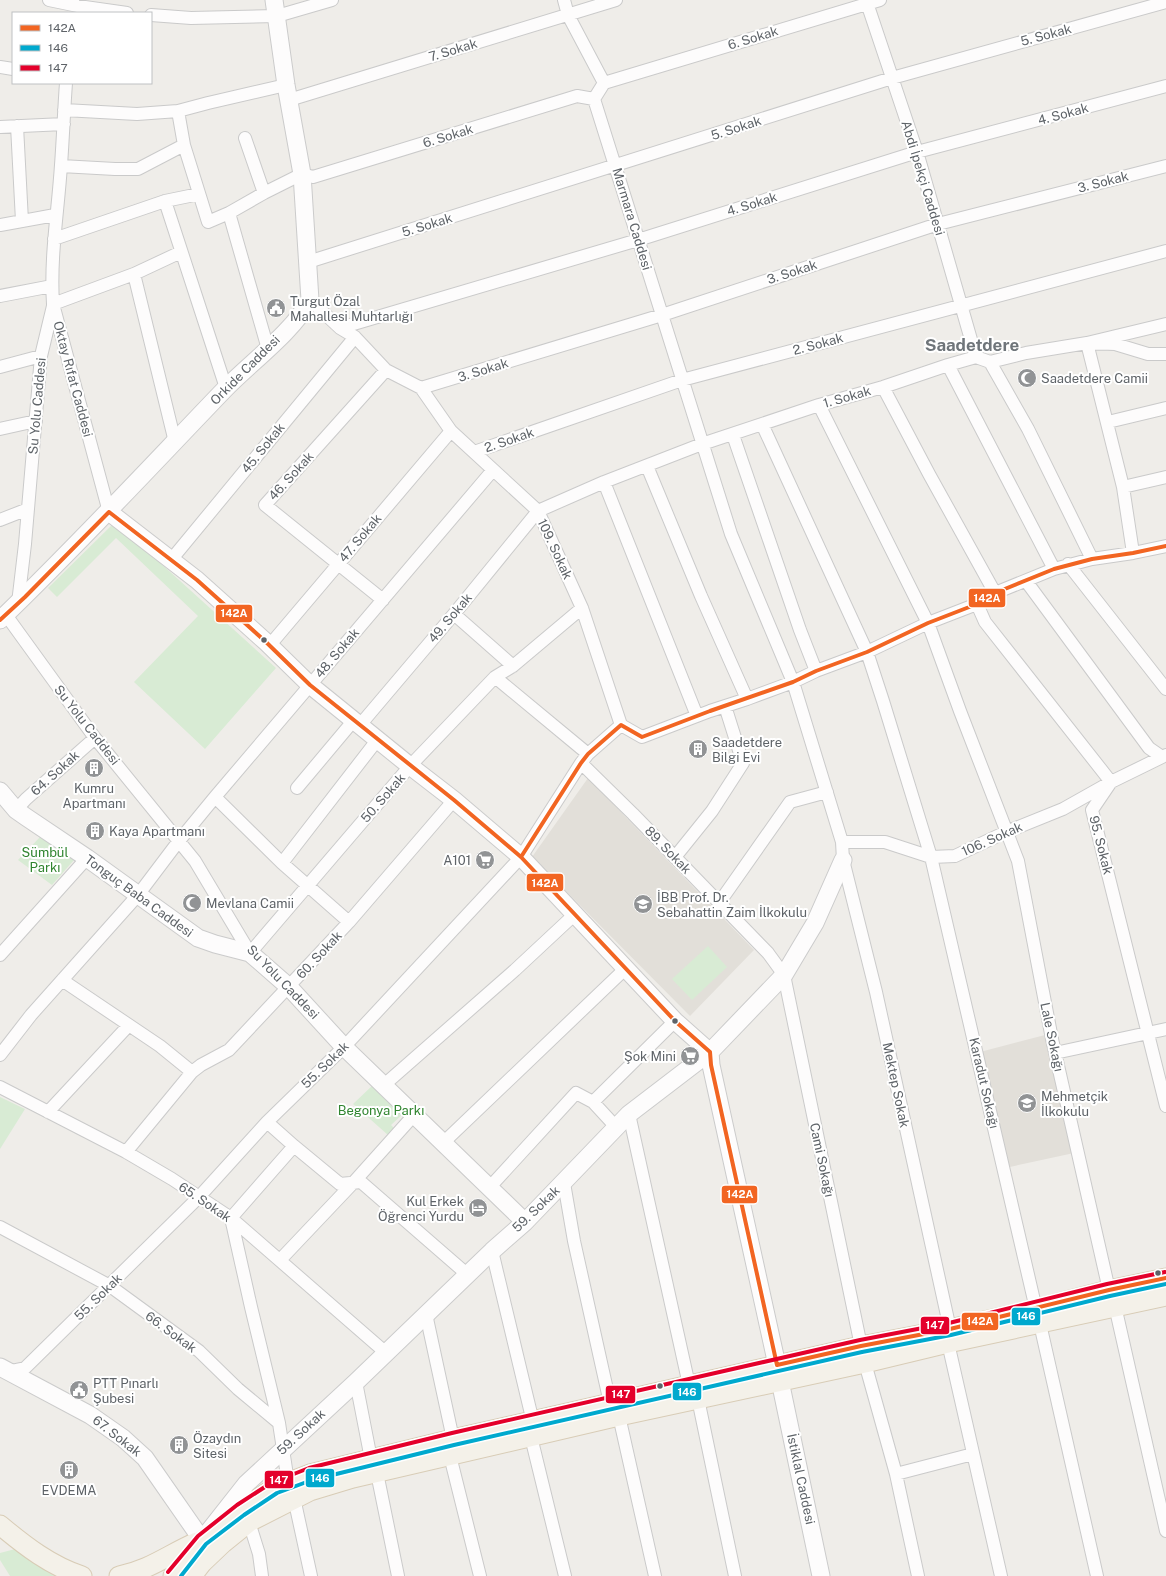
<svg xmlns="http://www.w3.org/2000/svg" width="1166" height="1576" font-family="'Public Sans',sans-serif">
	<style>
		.education { fill: #e2dfd9 }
		.green { fill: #d8ebd4 }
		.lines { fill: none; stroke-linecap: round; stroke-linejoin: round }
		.street-casing { stroke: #cacaca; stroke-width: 14 }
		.secondary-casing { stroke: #cbcbcb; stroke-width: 19 }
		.primary-casing { stroke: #d8ccb6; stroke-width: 21 }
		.street { stroke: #fdfcfc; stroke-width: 12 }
		.secondary { stroke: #fdfcfc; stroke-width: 17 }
		.primary { stroke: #f4f1e9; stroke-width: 19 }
		.bus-1-casing { stroke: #fff; stroke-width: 7 }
		.bus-2-casing { stroke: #fff; stroke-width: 7 }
		.bus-3-casing { stroke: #fff; stroke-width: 7 }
		.bus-1 { stroke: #f26522; stroke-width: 4 }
		.bus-2 { stroke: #00a9ce; stroke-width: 4 }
		.bus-3 { stroke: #e4002b; stroke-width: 4 }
		.bus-dot { fill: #5e6368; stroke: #fff; stroke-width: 1.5 }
		.labels { text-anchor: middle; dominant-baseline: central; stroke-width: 4; stroke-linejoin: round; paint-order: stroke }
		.street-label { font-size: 13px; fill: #5e6368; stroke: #fff }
		.poi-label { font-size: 13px; fill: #5e6368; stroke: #fff; text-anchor: start }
		.park-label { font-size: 13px; fill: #318530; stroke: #fff }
		.district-label { font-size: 17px; font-weight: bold; fill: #6f757a; stroke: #fff }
		.line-badge { stroke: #fff; stroke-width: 1.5 }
		.badge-label { font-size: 11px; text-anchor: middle; font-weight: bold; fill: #fff }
	</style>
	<rect width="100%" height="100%" fill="#efede9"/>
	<path class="education" d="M 588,778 L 754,950 L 690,1016 L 532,857 Z
		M 1045,1035 L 1074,1153 L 1005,1168 L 980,1052 Z"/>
	<path class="green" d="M 115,522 L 276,668 L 205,749 L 134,682 L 198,616 L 116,538 L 57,597 L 48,588 Z
		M 40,837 L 74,860 L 52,885 L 18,860 Z
		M 708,946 L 727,967 L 692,1000 L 672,979 Z
		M 373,1085 L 405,1112 L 391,1125 L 394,1128 L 388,1135 L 353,1104 Z
		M 0,1097 L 25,1109 L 0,1149 Z
		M 19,1548 L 58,1576 L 10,1576 L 0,1560 L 0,1553 Z"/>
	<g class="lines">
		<g class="street-casing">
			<path id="street" d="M 49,0 L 78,6 L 127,13
				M 564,0 L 568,15 L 604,83 L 594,99 L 731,534 L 793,682 L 842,842 L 843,860 L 876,992 L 950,1329
				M 866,0 L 917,152 L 976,357
				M 151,15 L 191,18 L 277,16 L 332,0
				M 0,67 L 13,69
				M 66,83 C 64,110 63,138 61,165 C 58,212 50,256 53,304 L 109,512
				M 604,83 L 880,0
				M 289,100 L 616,0
				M 64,110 L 137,114 L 178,111 L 208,103 L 286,85
				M 178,111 L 184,145 L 208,222 L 229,213 L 264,193 L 302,174 L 313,177 L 577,96 L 594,99
				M 17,126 L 22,221
				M 0,127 L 64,124
				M 245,138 L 264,193
				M 61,166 L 115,169 L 138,169 L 184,145
				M 165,201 L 226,388
				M 229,213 L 268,349
				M 0,225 L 55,215
				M 54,239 L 165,201 L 199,194
				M 308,262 L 892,78 L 1166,2
				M 134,274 L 175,442
				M 0,296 L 52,286
				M 310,300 L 340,328 L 355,337 L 386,370 L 421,388 L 451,431 L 538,511 L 582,608 L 621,725
				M 53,304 L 134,274 L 181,252
				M 340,328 L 638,240 L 917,152 L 1166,86
				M 990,362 L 1028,429 L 1092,559
				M 948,365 L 1054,569
				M 0,367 L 41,356
				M 883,387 L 929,474 L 995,593
				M 421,388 L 662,315 L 938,224 L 1166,166
				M 819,405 L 928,623 L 960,711 L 1018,861 L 1052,1039 L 1109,1290
				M 1108,422 L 1166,408
				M 762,424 L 867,652 L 883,701 L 931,857 L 1036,1309
				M 0,429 L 36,421
				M 733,435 L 800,630 L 816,671
				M 474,452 L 682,380 L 1166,251
				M 647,466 L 701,596 L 747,699
				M 604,482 L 697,716
				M 1123,487 L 1166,477
				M 0,520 L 28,509
				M 1133,553 L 1123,487 L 1087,343 L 1115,344 L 1148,354 L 1166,354
				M 171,560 L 355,337
				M 1068,564 L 1166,689
				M 1026,581 L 1149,748 L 1162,757 L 1166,755
				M 383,600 L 265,505 L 386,370
				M 18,603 L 25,544 L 41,356 L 53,306
				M 977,604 L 985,622 L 1111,782 L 1092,810 L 1166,1106
				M 454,614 L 513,666
				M 6,615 L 95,738 L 195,861 L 250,953 L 410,766 L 495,677 L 513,666 L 582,608
				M 269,646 L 451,431
				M 495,677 L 588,754
				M 360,725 L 454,614 L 538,511 L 604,482 L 702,444 L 819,405 L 883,387 L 948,365 L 976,357 L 990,362 L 1026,353 L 1087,343 L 1166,324
				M 621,725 L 642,737 L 710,711 L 747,699 L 793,682 L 816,671 L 867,652 L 928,623 L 977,604 L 995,593 L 1054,569 L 1092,559 L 1133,553 L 1166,546
				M 581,763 L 633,814 L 768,953 L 784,975 L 861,1346
				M 297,788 L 354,720
				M 215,797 L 282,863 L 349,922
				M 16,810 L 26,799 L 95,738
				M 842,842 L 885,842 L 931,857 L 955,856 L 1006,832 L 1063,809 L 1111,782 L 1162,757
				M 675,857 L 712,811 L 743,763 L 725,706
				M 282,863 L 378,739
				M 719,903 L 790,802 L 827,792
				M 0,955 L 87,858
				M 62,980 L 160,1046 L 192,1072
				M 1055,1053 L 1166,1029
				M 0,1055 L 31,1015 L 138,895 L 178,842 L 215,797 L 493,470
				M 384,1085 L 515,970 L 574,915
				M 0,1087 L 126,1152 L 172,1179 L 231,1218 L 385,1352
				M 593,1102 L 616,1127
				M 48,1112 L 129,1025
				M 629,1114 L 689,1385
				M 267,1122 L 294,1146 L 340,1184 L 361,1182 L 468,1275
				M 444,1142 L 625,969
				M 126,1152 L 192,1072 L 201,1065 L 229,1050 L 349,922 L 454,800
				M 564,1183 L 574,1241 L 610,1403
				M 489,1188 L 576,1093 L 593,1102 L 675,1021
				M 0,1227 L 110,1286 L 199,1351 L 238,1389 L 279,1423 L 288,1482
				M 492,1251 L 533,1422
				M 280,1260 L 353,1183 L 414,1115
				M 1115,1306 L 1166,1531
				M 426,1314 L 453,1439
				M 1040,1324 L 1097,1576
				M 948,1343 L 1001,1576
				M 865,1363 L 896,1474 L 918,1576
				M 6,1372 L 25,1368 L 199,1197 L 267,1122 L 344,1047 L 521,857 L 581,763 L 588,754 L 621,725
				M 356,1382 L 371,1459
				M 698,1399 L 735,1576
				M 619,1416 L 655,1576
				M 279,1423 L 251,1307 L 231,1218 L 294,1146
				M 531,1437 L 565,1576
				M 450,1456 L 480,1576
				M 377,1473 L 398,1576
				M 896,1474 L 973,1454
				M 294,1498 L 311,1576
				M 249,1522 L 259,1554 L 262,1576"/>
		</g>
		<g class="secondary-casing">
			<path id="secondary" d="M 109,512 L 197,580 L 266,642 L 310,685 L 410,766 L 454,800 L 521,857 L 675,1021 L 710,1052
				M 0,620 C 77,546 150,467 224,390 C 251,362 292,333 310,300 L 302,174 L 286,85 L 274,0
				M 0,791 L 16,810 L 26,817 L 87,858 L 198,938 L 215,944 L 250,953 L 289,987 L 344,1047 L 525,1222
				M 710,1052 L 711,1065 L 777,1365
				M 0,1367 L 90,1415 L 123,1438 L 145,1458 L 202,1540 L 246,1484 L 356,1382 L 492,1251 L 525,1222 L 629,1114 L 710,1052 L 784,975 L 815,923 L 843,860
				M 780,1381 L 821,1576"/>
		</g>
		<g class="primary-casing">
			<path id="primary" d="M 0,1525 C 25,1546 51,1566 82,1576
				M 119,1576 C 150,1570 169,1554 197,1542
				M 173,1576 L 202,1540 L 241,1510 L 274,1488 L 310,1474 L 453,1439 L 861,1346 L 950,1329 L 1036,1309 L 1109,1290 L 1166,1278
				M 192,1576 L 202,1563 L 223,1543 L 249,1522 L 310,1491 L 353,1478 L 619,1416 L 865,1363 L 948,1343 L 1166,1296"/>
		</g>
		<use href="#street" class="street"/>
		<use href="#secondary" class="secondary"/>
		<use href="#primary" class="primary"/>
		<g class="bus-1-casing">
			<path id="bus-1" d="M 109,512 L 197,580 L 266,642 L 310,685 L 454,800 L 521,857 L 675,1021 L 710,1052 L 711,1065 L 777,1365 L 861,1346 L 950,1329 L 1109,1290 L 1166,1278
				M 0,620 L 25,597 L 109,512
				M 521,857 L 581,763 L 588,754 L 621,725 L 642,737 L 710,711 L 793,682 L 816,671 L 867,652 L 928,623 L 977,604 L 995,593 L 1054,569 L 1092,559 L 1133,553 L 1166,546"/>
		</g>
		<g class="bus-2-casing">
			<path id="bus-2" d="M 181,1576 L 206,1544 L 244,1515 L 277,1493 L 312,1480 L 454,1445 L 862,1352 L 951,1335 L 1110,1296 L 1166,1284"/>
		</g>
		<g class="bus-3-casing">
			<path id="bus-3" d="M 168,1572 L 198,1536 L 237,1505 L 271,1483 L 309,1468 L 452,1433 L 860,1340 L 949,1323 L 1107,1284 L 1165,1272"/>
		</g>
		<use href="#bus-1" class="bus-1"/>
		<use href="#bus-2" class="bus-2"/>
		<use href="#bus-3" class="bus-3"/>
	</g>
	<defs>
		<g id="civic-disc" transform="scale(1)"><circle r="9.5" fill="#919395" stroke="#fff"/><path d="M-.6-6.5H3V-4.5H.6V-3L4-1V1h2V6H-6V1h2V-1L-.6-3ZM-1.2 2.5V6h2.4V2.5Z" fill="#fff"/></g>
		<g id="mosque-disc" transform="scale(1)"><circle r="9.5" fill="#919395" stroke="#fff"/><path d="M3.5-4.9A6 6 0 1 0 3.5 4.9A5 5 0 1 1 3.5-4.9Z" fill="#fff"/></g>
		<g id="building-disc" transform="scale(1)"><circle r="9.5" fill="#919395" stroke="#fff"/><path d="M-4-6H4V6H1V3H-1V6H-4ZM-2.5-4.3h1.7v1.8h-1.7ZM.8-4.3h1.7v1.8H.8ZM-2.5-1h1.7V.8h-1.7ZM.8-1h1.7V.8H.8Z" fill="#fff"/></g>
		<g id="supermarket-disc" transform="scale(1)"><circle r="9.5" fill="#919395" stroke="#fff"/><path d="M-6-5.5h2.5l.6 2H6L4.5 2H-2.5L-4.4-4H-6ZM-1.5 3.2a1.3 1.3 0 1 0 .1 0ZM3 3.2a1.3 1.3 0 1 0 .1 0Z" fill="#fff"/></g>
		<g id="school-disc" transform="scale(1)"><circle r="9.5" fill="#919395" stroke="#fff"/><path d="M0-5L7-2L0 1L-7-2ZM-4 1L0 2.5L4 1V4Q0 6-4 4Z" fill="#fff"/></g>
		<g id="hotel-disc" transform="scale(1)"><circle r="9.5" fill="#919395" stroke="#fff"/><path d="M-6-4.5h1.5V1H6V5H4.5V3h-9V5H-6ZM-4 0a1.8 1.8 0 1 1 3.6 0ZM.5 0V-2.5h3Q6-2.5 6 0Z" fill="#fff"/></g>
	</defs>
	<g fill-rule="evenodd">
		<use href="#civic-disc" x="276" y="308"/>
		<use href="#mosque-disc" x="1027" y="378"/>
		<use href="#building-disc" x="698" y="749"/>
		<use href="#building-disc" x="94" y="768"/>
		<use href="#building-disc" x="95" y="831"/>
		<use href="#supermarket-disc" x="485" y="860"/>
		<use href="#mosque-disc" x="192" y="903"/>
		<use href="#school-disc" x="643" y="904"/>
		<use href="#supermarket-disc" x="690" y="1056"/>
		<use href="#school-disc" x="1027" y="1103"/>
		<use href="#hotel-disc" x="478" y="1208"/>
		<use href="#civic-disc" x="79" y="1390"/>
		<use href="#building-disc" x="179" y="1445"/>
		<use href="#building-disc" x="69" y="1470"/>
	</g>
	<g class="bus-dot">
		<circle cx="264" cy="640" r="3.5"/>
		<circle cx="675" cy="1021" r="3.5"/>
		<circle cx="1158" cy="1273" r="3.5"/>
		<circle cx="660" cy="1386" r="3.5"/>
	</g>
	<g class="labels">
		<g class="street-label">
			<text transform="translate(1046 35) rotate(-15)">5. Sokak</text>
			<text transform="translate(753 38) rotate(-17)">6. Sokak</text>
			<text transform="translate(453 50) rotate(-17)">7. Sokak</text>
			<text transform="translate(1063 114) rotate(-15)">4. Sokak</text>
			<text transform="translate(736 128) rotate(-18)">5. Sokak</text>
			<text transform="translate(448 136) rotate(-17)">6. Sokak</text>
			<text transform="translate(923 178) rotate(73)">Abdi İpekçi Caddesi</text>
			<text transform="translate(1103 182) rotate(-14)">3. Sokak</text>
			<text transform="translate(752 204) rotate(-17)">4. Sokak</text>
			<text transform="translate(632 219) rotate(73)">Marmara Caddesi</text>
			<text transform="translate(427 225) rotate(-17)">5. Sokak</text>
			<text transform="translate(792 272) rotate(-18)">3. Sokak</text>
			<text transform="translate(818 344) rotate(-15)">2. Sokak</text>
			<text transform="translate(245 370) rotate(-45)">Orkide Caddesi</text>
			<text transform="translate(483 370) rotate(-17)">3. Sokak</text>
			<text transform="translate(73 379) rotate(75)">Oktay Rıfat Caddesi</text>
			<text transform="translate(847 397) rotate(-16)">1. Sokak</text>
			<text transform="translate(37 406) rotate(-85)">Su Yolu Caddesi</text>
			<text transform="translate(509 440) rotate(-19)">2. Sokak</text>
			<text transform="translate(263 448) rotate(-51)">45. Sokak</text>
			<text transform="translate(291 476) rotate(-48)">46. Sokak</text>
			<text transform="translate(360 538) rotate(-50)">47. Sokak</text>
			<text transform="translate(555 549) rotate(65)">109. Sokak</text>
			<text transform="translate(450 618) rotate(-50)">49. Sokak</text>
			<text transform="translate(337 653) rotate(-50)">48. Sokak</text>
			<text transform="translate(87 725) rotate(52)">Su Yolu Caddesi</text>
			<text transform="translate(55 773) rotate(-42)">64. Sokak</text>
			<text transform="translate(383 798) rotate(-49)">50. Sokak</text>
			<text transform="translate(992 839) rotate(-24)">106. Sokak</text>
			<text transform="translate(1101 845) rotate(76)">95. Sokak</text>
			<text transform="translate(668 850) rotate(46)">89. Sokak</text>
			<text transform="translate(139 896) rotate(36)">Tonguç Baba Caddesi</text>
			<text transform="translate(319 955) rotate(-47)">60. Sokak</text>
			<text transform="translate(283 982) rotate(46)">Su Yolu Caddesi</text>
			<text transform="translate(1052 1037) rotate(78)">Lale Sokağı</text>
			<text transform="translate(325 1065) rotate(-44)">55. Sokak</text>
			<text transform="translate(984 1083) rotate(77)">Karadut Sokağı</text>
			<text transform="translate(896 1085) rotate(78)">Mektep Sokak</text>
			<text transform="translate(822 1160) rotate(78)">Cami Sokağı</text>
			<text transform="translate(205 1202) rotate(34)">65. Sokak</text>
			<text transform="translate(536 1209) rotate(-44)">59. Sokak</text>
			<text transform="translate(98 1297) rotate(-44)">55. Sokak</text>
			<text transform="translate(171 1332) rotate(36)">66. Sokak</text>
			<text transform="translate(301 1432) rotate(-43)">59. Sokak</text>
			<text transform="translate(117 1436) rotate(38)">67. Sokak</text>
			<text transform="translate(801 1479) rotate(78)">İstiklal Caddesi</text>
		</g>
		<g class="poi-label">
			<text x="290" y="301">Turgut Özal<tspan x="290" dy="15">Mahallesi Muhtarlığı</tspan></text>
			<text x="1041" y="378">Saadetdere Camii</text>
			<text x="712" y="742">Saadetdere<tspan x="712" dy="15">Bilgi Evi</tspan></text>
			<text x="94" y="788" text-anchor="middle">Kumru<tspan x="94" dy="15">Apartmanı</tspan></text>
			<text x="109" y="831">Kaya Apartmanı</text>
			<text x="471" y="860" text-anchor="end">A101</text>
			<text x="657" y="897">İBB Prof. Dr.<tspan x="657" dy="15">Sebahattin Zaim İlkokulu</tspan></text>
			<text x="206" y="903">Mevlana Camii</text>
			<text x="676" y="1056" text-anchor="end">Şok Mini</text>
			<text x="1041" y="1096">Mehmetçik<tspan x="1041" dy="15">İlkokulu</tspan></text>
			<text x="464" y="1201" text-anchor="end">Kul Erkek<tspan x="464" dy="15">Öğrenci Yurdu</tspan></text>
			<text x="93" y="1383">PTT Pınarlı<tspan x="93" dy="15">Şubesi</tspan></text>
			<text x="193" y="1438">Özaydın<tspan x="193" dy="15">Sitesi</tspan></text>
			<text x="69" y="1490" text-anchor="middle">EVDEMA</text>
		</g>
		<g class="park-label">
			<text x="45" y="852">Sümbül<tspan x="45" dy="15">Parkı</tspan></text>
			<text x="381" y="1110">Begonya Parkı</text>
		</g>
		<g class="district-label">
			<text x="972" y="345">Saadetdere</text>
		</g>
	</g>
	<g class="line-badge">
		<rect x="968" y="588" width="38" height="20" rx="4" fill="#f26522"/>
		<rect x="215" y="604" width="38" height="19" rx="4" fill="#f26522"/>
		<rect x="526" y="873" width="38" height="19" rx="4" fill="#f26522"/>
		<rect x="721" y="1185" width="37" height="19" rx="4" fill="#f26522"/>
		<rect x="1011" y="1307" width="30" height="19" rx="4" fill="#00a9ce"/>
		<rect x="961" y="1312" width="38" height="19" rx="4" fill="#f26522"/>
		<rect x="920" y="1316" width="30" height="19" rx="4" fill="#e4002b"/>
		<rect x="672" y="1382" width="30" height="19" rx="4" fill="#00a9ce"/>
		<rect x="605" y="1385" width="31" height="19" rx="4" fill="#e4002b"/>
		<rect x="305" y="1468" width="30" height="20" rx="4" fill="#00a9ce"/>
		<rect x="264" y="1470" width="30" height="19" rx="4" fill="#e4002b"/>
	</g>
	<g class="badge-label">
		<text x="987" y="602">142A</text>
		<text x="234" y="617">142A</text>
		<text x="545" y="887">142A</text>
		<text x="740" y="1198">142A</text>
		<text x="1026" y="1320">146</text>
		<text x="980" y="1325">142A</text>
		<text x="935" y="1329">147</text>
		<text x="687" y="1396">146</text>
		<text x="621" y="1398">147</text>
		<text x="320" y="1482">146</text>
		<text x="279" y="1484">147</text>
	</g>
	<rect x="12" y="12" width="140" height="72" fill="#ffffff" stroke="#bfc1c3"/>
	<rect x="20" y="25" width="20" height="6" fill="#f26522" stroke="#bfc1c3"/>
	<text x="48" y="32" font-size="12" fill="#5e6368">142A</text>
	<rect x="20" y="45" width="20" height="6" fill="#00a9ce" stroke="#bfc1c3"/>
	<text x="48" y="52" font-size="12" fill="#5e6368">146</text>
	<rect x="20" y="65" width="20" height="6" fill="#e4002b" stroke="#bfc1c3"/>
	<text x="48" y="72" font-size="12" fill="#5e6368">147</text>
</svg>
